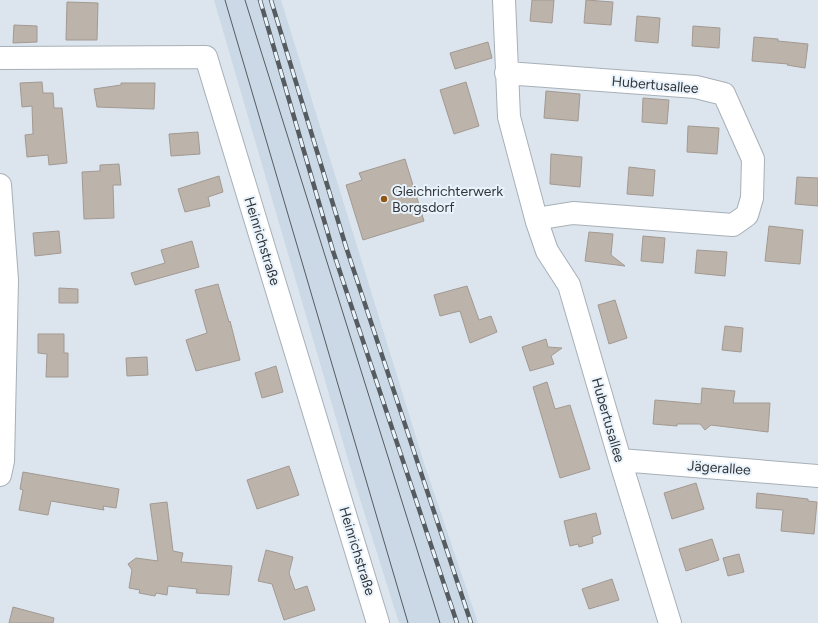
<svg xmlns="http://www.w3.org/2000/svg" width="818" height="623" font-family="Figtree,sans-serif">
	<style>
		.built { fill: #cad9e5 }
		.building { fill: #bcb3ab; stroke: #a29992 }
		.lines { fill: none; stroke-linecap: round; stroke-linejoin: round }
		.minor-casing { stroke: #a7b0b7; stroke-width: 24 }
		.minor { stroke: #fff; stroke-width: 22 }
		.tram { stroke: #565b60; stroke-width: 1 }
		.rail-casing { stroke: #565b60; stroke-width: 4.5 }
		.rail { stroke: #e9f3fb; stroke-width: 3; stroke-dasharray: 9; stroke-linecap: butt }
		.poi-dot { fill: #905413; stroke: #e9f3fb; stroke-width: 1.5 }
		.labels { text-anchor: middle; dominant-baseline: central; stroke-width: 4; stroke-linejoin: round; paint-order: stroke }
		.street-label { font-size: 14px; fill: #323539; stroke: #e9f3fb }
		.poi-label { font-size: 14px; fill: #323539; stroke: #e9f3fb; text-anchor: start }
	</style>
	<rect width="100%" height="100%" fill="#dce5ed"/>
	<path class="built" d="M 214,0 L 281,0 L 424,463 L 478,623 L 399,623 L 354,480 Z"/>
	<path class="building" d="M 532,0 L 554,0 L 552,23 L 530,21 Z
		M 586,0 L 613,2 L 611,25 L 584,23 Z
		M 67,2 L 98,3 L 97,40 L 66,40 Z
		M 637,16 L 660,18 L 658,43 L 635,41 Z
		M 14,25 L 37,26 L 37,42 L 13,43 Z
		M 693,26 L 720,28 L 719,48 L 692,46 Z
		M 754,37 L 778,39 L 778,41 L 808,44 L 805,68 L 787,65 L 788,64 L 752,61 Z
		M 488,42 L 492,58 L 455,69 L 450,53 Z
		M 42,82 L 43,93 L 53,93 L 54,108 L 62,108 L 67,163 L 49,165 L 48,155 L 27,157 L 25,135 L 33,134 L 32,106 L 22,107 L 20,83 Z
		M 466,82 L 479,126 L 454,134 L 440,90 Z
		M 121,83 L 155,83 L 154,109 L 97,107 L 94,89 L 121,85 Z
		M 546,91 L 580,94 L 578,121 L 544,118 Z
		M 643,98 L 669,100 L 667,124 L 642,122 Z
		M 688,126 L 719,128 L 717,154 L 687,152 Z
		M 198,132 L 200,154 L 171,156 L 169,134 Z
		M 551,154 L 582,157 L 580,187 L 550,184 Z
		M 405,159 L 424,221 L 363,240 L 346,185 L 362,180 L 359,173 Z
		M 119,164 L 121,185 L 113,185 L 114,218 L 84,219 L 82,172 L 100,171 L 100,165 Z
		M 629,167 L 655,170 L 653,196 L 627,194 Z
		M 219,176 L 223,192 L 208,197 L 210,206 L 185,212 L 178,189 Z
		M 797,177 L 818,178 L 818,206 L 795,204 Z
		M 769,226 L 803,230 L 800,264 L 765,261 Z
		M 59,231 L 61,253 L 35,256 L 33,233 Z
		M 589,232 L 613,234 L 611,255 L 625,266 L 585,261 Z
		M 643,236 L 665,238 L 663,263 L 641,261 Z
		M 192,241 L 199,267 L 135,285 L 131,273 L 165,263 L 161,250 Z
		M 697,250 L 727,252 L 725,276 L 695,273 Z
		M 218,284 L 229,322 L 230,321 L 240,360 L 196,371 L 186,340 L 207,333 L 195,290 Z
		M 467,286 L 479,320 L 491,316 L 497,332 L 470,343 L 460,311 L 440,316 L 434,295 Z
		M 59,288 L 78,289 L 78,303 L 59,303 Z
		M 615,300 L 627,338 L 609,344 L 598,305 Z
		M 725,326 L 743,328 L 741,352 L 722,350 Z
		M 38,334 L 64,334 L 64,353 L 68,353 L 68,377 L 46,377 L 47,354 L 38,353 Z
		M 546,339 L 548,347 L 562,348 L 551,356 L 554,364 L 530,371 L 522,347 Z
		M 147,357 L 148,375 L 127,376 L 126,358 Z
		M 276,366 L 283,392 L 262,398 L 255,373 Z
		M 547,382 L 555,409 L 570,405 L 590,469 L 560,478 L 533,387 Z
		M 702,388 L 735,391 L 733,403 L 770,403 L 768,432 L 711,425 L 705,430 L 700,424 L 677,424 L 677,426 L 653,424 L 655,400 L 701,404 Z
		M 289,466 L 299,495 L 257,509 L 247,480 Z
		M 23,472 L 119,489 L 116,508 L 103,506 L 104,510 L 51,501 L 48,515 L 19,510 L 23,490 L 20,489 Z
		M 696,483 L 704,509 L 672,519 L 664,493 Z
		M 757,493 L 808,499 L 808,501 L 817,502 L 814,534 L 781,531 L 783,510 L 756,508 Z
		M 167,502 L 173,551 L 183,553 L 181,562 L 232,566 L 229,595 L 196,593 L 197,589 L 168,586 L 167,595 L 156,593 L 155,596 L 139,593 L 140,590 L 129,588 L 132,570 L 128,564 L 136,558 L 158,561 L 150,504 Z
		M 596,513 L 601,534 L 592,537 L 593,543 L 579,547 L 578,544 L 570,546 L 564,521 Z
		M 712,539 L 719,560 L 686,571 L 679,549 Z
		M 266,550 L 293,557 L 289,573 L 295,590 L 307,586 L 315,610 L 284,620 L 272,584 L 258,581 Z
		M 739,554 L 744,572 L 728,576 L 723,558 Z
		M 612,579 L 619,600 L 589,609 L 582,589 Z
		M 13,607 L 54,618 L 53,623 L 9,623 Z"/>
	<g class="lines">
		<g class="minor-casing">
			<path id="minor" d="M 504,0 L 509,117 L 537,222 L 547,251 L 569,285 L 620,460 L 670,623
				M 0,58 L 206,57 L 378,623
				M 506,73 L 696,87 L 724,94 L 753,159 L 752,198 L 747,215 L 733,225 L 573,213 L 548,217 L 537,222
				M 0,185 L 7,280 L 3,461 L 0,475
				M 620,460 L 818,476"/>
		</g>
		<use href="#minor" class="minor"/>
		<path class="tram" d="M 225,0 L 408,623
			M 245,0 L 440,623"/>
		<g class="rail-casing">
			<path id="rail" d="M 260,0 L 333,251 L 457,623
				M 271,0 L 346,247 L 471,623"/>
		</g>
		<use href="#rail" class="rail"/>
	</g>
	<circle class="poi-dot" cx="384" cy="199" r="4"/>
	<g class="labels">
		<g class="street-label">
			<text transform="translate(655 85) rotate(5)">Hubertusallee</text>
			<text transform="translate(262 241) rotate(73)">Heinrichstraße</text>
			<text transform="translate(608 420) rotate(74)">Hubertusallee</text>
			<text transform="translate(719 468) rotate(4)">Jägerallee</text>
			<text transform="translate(357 551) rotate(73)">Heinrichstraße</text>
		</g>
		<g class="poi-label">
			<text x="392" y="191">Gleichrichterwerk<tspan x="392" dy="16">Borgsdorf</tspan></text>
		</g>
	</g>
</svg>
